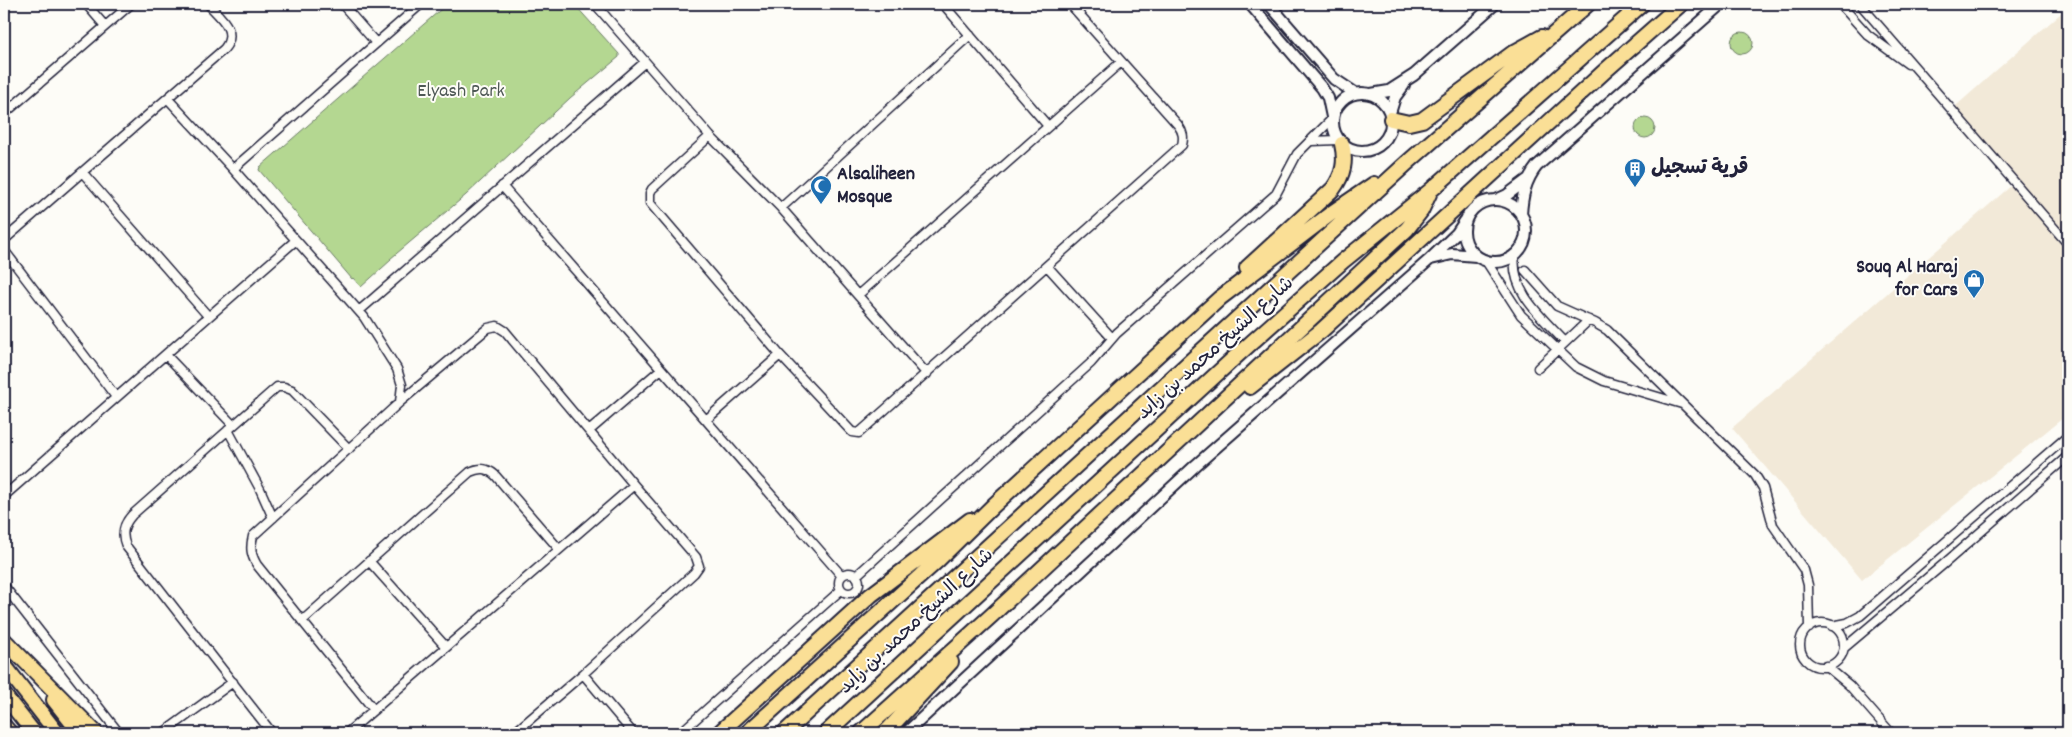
<svg xmlns="http://www.w3.org/2000/svg" width="2072" height="737" font-family="Dekko,'Playpen Sans Arabic',sans-serif">
	<style>
		.built { fill: #f2e9d8 }
		.green { fill: #b4d791; stroke: #6b7c66 }
		.lines { fill: none; stroke-linecap: round; stroke-linejoin: round }
		.street-casing { stroke: #22223b; stroke-width: 11 }
		.secondary-casing { stroke: #22223b; stroke-width: 14 }
		.highway-casing { stroke: #22223b; stroke-width: 18 }
		.street { stroke: #fdfcf7; stroke-width: 8 }
		.secondary { stroke: #fdfcf7; stroke-width: 10 }
		.highway { stroke: #fadf96; stroke-width: 14 }
		.labels { text-anchor: middle; dominant-baseline: central; stroke-width: 4; stroke-linejoin: round; paint-order: stroke }
		.park-label { font-size: 20px; fill: #4e5855; stroke: #fdfcf7 }
		.poi-label { font-size: 20px; font-weight: bold; fill: #22223b; stroke: #fdfcf7; text-anchor: start }
		.street-label { font-size: 20px; fill: #22223b; stroke: #fdfcf7 }
	</style>
	<rect width="100%" height="100%" fill="#fdfcf7"/>
	<filter id="ink" filterUnits="userSpaceOnUse"><feTurbulence type="fractalNoise" baseFrequency=".02" numOctaves="2"/><feDisplacementMap in="SourceGraphic" scale="10" xChannelSelector="R" yChannelSelector="G"/><feConvolveMatrix kernelMatrix="1 2 1 2 8 2 1 2 1" color-interpolation-filters="sRGB"/></filter>
	<g filter="url(#ink)">
		<path class="built" d="M 2068,7 L 2068,414 L 1862,580 L 1732,428 L 2012,185 L 1949,112 Z"/>
		<path class="green" d="M 447,4 L 574,4 L 619,54 L 619,57 L 570,98 L 466,195 L 390,259 L 391,260 L 361,287 L 353,278 L 352,279 L 259,170 L 260,167 Z
			M1731 43a11 11 0 1 1 22 0a11 11 0 1 1-22 0Z
			M1635 128a10 10 0 1 1 20 0a10 10 0 1 1-20 0Z"/>
		<g class="lines">
			<g class="street-casing">
				<path id="street" d="M 86,4 L 105,26
					M 342,4 L 376,43
					M 595,4 L 710,136 L 781,208 L 927,374
					M 943,4 L 1048,126
					M 1840,4 L 1868,35 L 1908,64
					M 1860,4 L 2068,244
					M 168,99 L 233,169 L 364,317 L 397,369 L 402,385 L 400,402
					M 4,114 L 131,4
					M 710,136 L 652,189 L 650,193 L 650,203 L 780,355 L 850,430 L 852,432 L 859,433 L 1182,145 C 1184,137 1183,132 1178,125 L 1070,4
					M 1312,141 L 1338,140
					M 233,169 L 421,4
					M 83,173 L 208,316
					M 502,186 L 841,575
					M 781,208 L 970,35
					M 4,240 L 224,49 C 239,31 220,17 208,4
					M 4,250 L 116,397
					M 1515,255 C 1510,292 1542,317 1565,342
					M 1486,261 L 1521,315 L 1576,367 L 1604,381 L 1682,404
					M 1047,266 L 1112,338
					M 1525,270 L 1557,306 L 1595,323 L 1607,330 L 1755,475 L 1763,488 L 1773,525 L 1804,570 L 1808,585 L 1809,628
					M 858,295 L 1121,62
					M 359,311 L 645,62
					M 166,355 L 233,425
					M 1538,368 L 1589,320
					M 706,420 L 780,355
					M 228,430 L 260,489 L 273,518
					M 589,431 L 660,370
					M 4,496 L 295,241
					M 369,561 L 446,647
					M839 583a10 10 0 1 1 20 0a10 10 0 1 1-20 0Z
					M 856,576 L 1091,363 L 1117,333 L 1276,194 L 1297,154 L 1332,119
					M 4,586 L 119,733
					M 302,621 L 470,472 C 480,467 487,468 495,475 L 559,549
					M1800 645a22 22 0 1 1 44 0a22 22 0 1 1-44 0Z
					M 1832,626 L 1847,623 L 1860,616 L 2068,436
					M 1844,648 L 1945,563 L 2068,456
					M 1826,666 L 1849,685 L 1891,733
					M 583,674 L 633,733
					M 374,710 L 257,565 C 251,555 250,548 253,536 L 400,402 L 488,328 L 497,326 L 505,331 L 634,485 L 696,557 L 699,566 L 694,573 L 583,674 L 514,733
					M 163,733 L 233,682
					M 272,733 L 126,546 C 121,534 123,525 132,515 L 277,387 L 284,387 L 292,390 L 349,449
					M 347,733 L 634,485
					M 680,733 L 841,590"/>
			</g>
			<g class="secondary-casing">
				<path id="secondary" d="M 1250,4 L 1322,88 L 1328,98 L 1332,117
					M 1269,4 L 1334,79 L 1355,93
					M1333 122a29 29 0 1 1 58 0a29 29 0 1 1-58 0Z
					M 1371,94 L 1389,91 L 1414,75 L 1495,4
					M 1390,113 L 1395,97 L 1404,85
					M 1496,200 L 1507,195 L 1527,180
					M1464 231a31 31 0 1 1 62 0a31 31 0 1 1-62 0Z
					M 1521,215 C 1522,197 1525,181 1537,166 L 1721,4
					M 1431,259 L 1452,254 L 1476,256
					M 906,733 L 1196,465 L 1428,261 L 1457,233 L 1465,221"/>
			</g>
			<g class="highway-casing">
				<path id="highway" d="M 1391,119 L 1409,123 L 1422,120 L 1513,53 L 1542,37
					M 1247,268 L 1333,189 C 1344,174 1346,161 1342,144
					M 1250,387 L 1321,331 L 1606,70 L 1681,4
					M 4,640 L 96,733
					M 4,665 L 57,733
					M 4,695 L 34,733
					M 54,700 L 80,733
					M 4,726 L 10,733
					M 719,733 L 871,595 L 970,520
					M 747,733 L 938,560 L 994,505 L 1220,298 L 1333,212 L 1374,184
					M 784,733 L 1407,163 L 1588,4
					M 826,733 L 1232,360 L 1343,261 L 1430,191 L 1642,4
					M 861,733 L 991,616 L 1407,229 L 1421,211 L 1429,194
					M 885,733 L 951,662"/>
			</g>
			<use href="#street" class="street"/>
			<use href="#secondary" class="secondary"/>
			<use href="#highway" class="highway"/>
		</g>
	</g>
	<defs>
		<g id="building-pin" transform="scale(1.125)"><path d="M0 17L-7.5 6A9.5 9.5 0 1 1 7.5 6Z" fill="#1f6fb2" stroke="#fdfcf7"/><path d="M-4-6H4V6H1V3H-1V6H-4ZM-2.5-4.3h1.7v1.8h-1.7ZM.8-4.3h1.7v1.8H.8ZM-2.5-1h1.7V.8h-1.7ZM.8-1h1.7V.8H.8Z" fill="#fff"/></g>
		<g id="mosque-pin" transform="scale(1.125)"><path d="M0 17L-7.5 6A9.5 9.5 0 1 1 7.5 6Z" fill="#1f6fb2" stroke="#fdfcf7"/><path d="M3.5-4.9A6 6 0 1 0 3.5 4.9A5 5 0 1 1 3.5-4.9Z" fill="#fff"/></g>
		<g id="shop-pin" transform="scale(1.125)"><path d="M0 17L-7.5 6A9.5 9.5 0 1 1 7.5 6Z" fill="#1f6fb2" stroke="#fdfcf7"/><path d="M-5-2.5h2.3a2.7 3.5 0 0 1 5.4 0H5L5.5 6h-11ZM-1.5-2.5h3a1.5 2.3 0 0 0-3 0Z" fill="#fff"/></g>
	</defs>
	<g fill-rule="evenodd">
		<use href="#building-pin" x="1635" y="169"/>
		<use href="#mosque-pin" x="821" y="186"/>
		<use href="#shop-pin" x="1974" y="280"/>
	</g>
	<g class="labels">
		<g class="park-label">
			<text x="461" y="92">Elyash Park</text>
		</g>
		<g class="poi-label">
			<text x="1651" y="169">قرية تسجيل</text>
			<text x="837" y="175">Alsaliheen<tspan x="837" dy="23">Mosque</tspan></text>
			<text x="1958" y="268" text-anchor="end">Souq Al Haraj<tspan x="1958" dy="23">for Cars</tspan></text>
		</g>
		<g class="street-label">
			<text transform="translate(1216 349) rotate(-42)">شارع الشيخ محمد بن زايد</text>
			<text transform="translate(917 622) rotate(-43)">شارع الشيخ محمد بن زايد</text>
		</g>
	</g>
	<rect width="2072" height="737" fill="none" stroke="#fdfcf7" stroke-width="20"/>
	<rect x="10" y="10" width="2052" height="717" fill="none" stroke="#22223b" stroke-width="2" filter="url(#ink)"/>
</svg>
